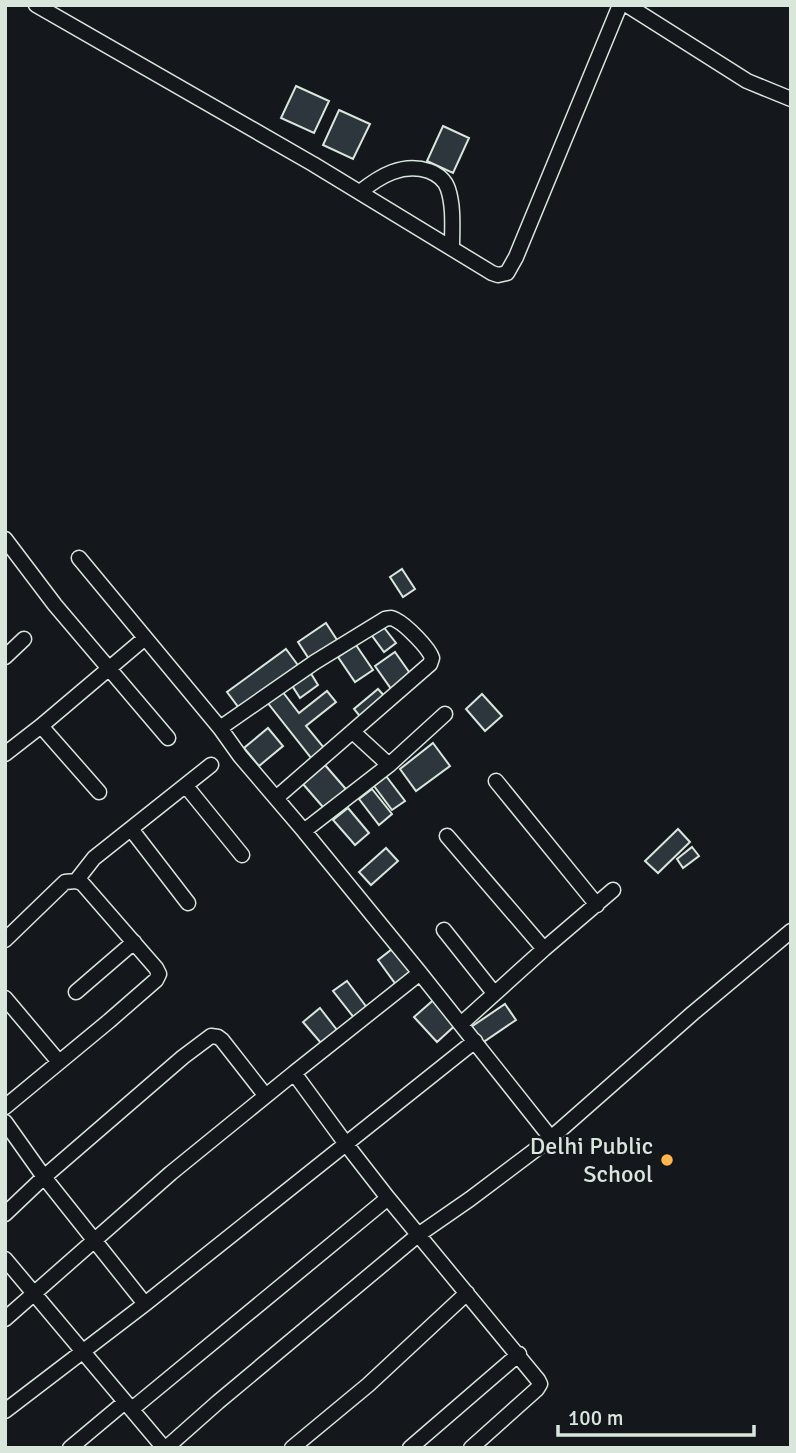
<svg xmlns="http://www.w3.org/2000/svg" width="796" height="1453" font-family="Signika,sans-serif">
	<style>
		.building { fill: #2c363c; stroke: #d8e6dc; stroke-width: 2 }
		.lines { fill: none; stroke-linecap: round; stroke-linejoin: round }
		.minor-casing { stroke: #d8e6dc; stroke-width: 17 }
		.minor { stroke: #14181c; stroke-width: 14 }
		.poi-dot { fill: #ffb74d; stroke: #14181c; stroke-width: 2.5 }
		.labels { text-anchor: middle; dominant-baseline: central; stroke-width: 5; stroke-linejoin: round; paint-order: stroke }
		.poi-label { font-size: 24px; fill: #d8e6dc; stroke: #14181c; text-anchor: end }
	</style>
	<rect width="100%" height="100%" fill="#14181c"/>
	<path class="building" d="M 296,86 L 329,101 L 314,133 L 281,118 Z
		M 339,110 L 370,124 L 353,159 L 323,145 Z
		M 443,126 L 469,138 L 453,173 L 427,161 Z
		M 402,569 L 415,589 L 403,597 L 390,577 Z
		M 326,623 L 339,643 L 311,662 L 298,642 Z
		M 382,625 L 396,643 L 384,652 L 370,633 Z
		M 356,645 L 373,670 L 355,682 L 338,657 Z
		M 286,649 L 300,668 L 242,712 L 227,692 Z
		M 395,652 L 414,679 L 394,693 L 375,666 Z
		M 310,672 L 318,685 L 300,698 L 291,684 Z
		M 378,689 L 387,699 L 363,720 L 354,709 Z
		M 282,691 L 299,713 L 327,691 L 336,702 L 306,726 L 325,749 L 312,759 L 267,702 Z
		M 482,694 L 502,716 L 485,731 L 466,709 Z
		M 268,728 L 283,746 L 259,766 L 244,748 Z
		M 433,743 L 450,766 L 416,791 L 400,769 Z
		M 325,765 L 351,795 L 329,814 L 303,784 Z
		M 386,776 L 405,801 L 392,810 L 374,786 Z
		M 372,789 L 392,814 L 379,825 L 359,799 Z
		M 348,808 L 369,833 L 355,845 L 333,820 Z
		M 678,829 L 690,842 L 658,873 L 645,861 Z
		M 692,847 L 699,856 L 683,868 L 677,859 Z
		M 386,848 L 398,861 L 371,885 L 359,872 Z
		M 396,946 L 416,972 L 397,986 L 378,960 Z
		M 347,981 L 368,1009 L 355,1019 L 333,991 Z
		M 438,996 L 460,1021 L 437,1042 L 414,1017 Z
		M 505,1004 L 516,1020 L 482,1043 L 471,1027 Z
		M 320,1008 L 337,1030 L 321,1043 L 303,1022 Z"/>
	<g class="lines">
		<g class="minor-casing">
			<path id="minor" d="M 36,5 L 313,164 L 492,273 L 498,275 L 507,273 L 516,257 L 620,5
				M 627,5 L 747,81 L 791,99
				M 360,192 C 380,176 403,162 429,171 C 437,174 445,180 448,189 C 454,207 452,229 452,248
				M 5,539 L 55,605 L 168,738
				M 79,558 L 220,728 L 240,756 L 304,831
				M 5,657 L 24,639
				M 445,714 L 389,765 L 304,831 L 420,973 L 551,1138
				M 41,726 L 99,792
				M 220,728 L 315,662 L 385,619 C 391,618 391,617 396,620 C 406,625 429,648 432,658 L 430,664 L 276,798
				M 353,732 L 389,765
				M 5,754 L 41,726 L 145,638
				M 496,781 L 597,905
				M 186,786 L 242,855
				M 131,829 L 188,903
				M 447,836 L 544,949
				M 76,881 L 94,858 L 211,765
				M 444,930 L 494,993
				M 5,940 L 65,882 L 76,881 L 82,883 L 156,968 L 159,974 L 156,980 L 109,1021 L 5,1107
				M 76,992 L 134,942
				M 5,998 L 59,1062
				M 461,1024 L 544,949 L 613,890
				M 294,1073 L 420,973
				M 5,1122 L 44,1177 L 145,1304
				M 5,1214 L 44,1177 L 183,1057 L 211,1036 L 218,1037 L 222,1040 L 265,1095
				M 5,1259 L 164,1448
				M 5,1319 L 171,1173 L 294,1073 L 346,1144 L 388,1198 L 538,1380 L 540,1384 L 537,1389 L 471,1448
				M 132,1409 L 388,1198
				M 5,1411 L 145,1304 L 475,1041
				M 70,1448 L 125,1402
				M 166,1448 L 218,1402 L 418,1235 L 470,1199 L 551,1138 L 693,1013 L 791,931
				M 292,1448 L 368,1385 L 467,1293
				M 410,1448 L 519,1354"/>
		</g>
		<use href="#minor" class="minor"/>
	</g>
	<circle class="poi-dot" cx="667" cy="1160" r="7"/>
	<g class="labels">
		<g class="poi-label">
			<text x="653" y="1146">Delhi Public<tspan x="653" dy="28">School</tspan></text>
		</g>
	</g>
	<rect width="796" height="1453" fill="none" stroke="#d8e6dc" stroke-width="14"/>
	<path d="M558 1425v10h196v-10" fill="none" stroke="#d8e6dc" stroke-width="3.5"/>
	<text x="568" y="1425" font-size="21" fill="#d8e6dc" stroke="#14181c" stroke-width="5" paint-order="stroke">100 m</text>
</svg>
